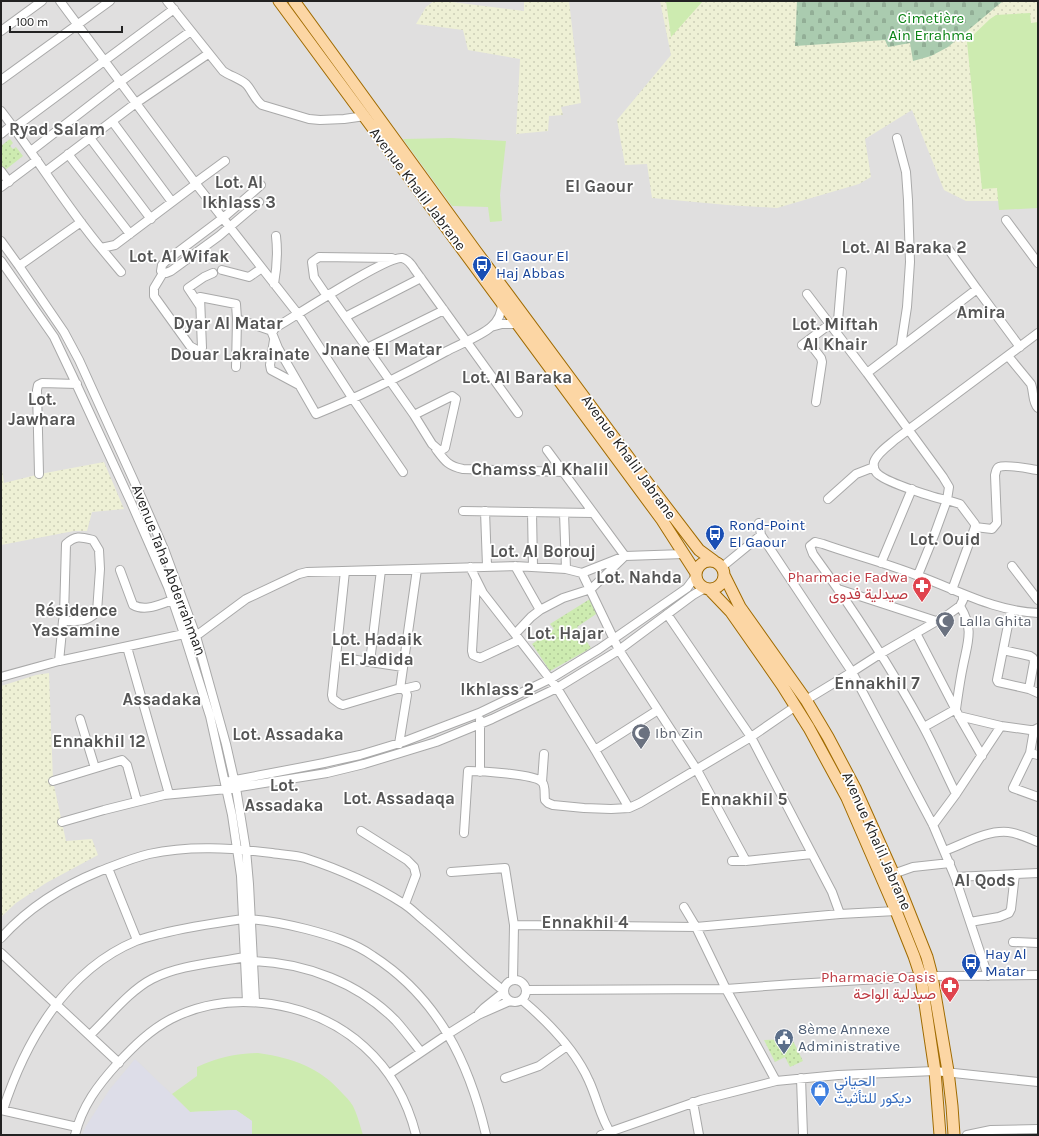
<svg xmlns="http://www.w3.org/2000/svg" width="1039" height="1136" font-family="Karla,Vazirmatn,sans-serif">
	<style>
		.residential { fill: #e0dfdf }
		.farmland { fill: url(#farmland-dots) }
		.grass { fill: #cdebb0 }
		.cemetery { fill: url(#cemetery-stones) }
		.garden { fill: url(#garden-dots) }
		.plaza { fill: #dddde8 }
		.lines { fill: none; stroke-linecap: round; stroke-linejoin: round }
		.minor-casing { stroke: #a9a9a9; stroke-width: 10 }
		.major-casing { stroke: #a06b00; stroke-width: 13 }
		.minor { stroke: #fff; stroke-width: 8 }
		.major { stroke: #fcd6a4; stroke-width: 11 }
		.labels { text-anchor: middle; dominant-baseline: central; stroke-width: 3.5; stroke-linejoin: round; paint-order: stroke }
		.park-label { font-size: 15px; fill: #0c8416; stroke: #fff }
		.street-label { font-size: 15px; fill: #222; stroke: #fff }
		.transit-label { font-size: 15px; fill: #164399; stroke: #fff; text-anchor: start }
		.health-label { font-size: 15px; fill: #be3a42; stroke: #fff; text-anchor: end }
		.worship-label { font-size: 15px; fill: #5b616d; stroke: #fff; text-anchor: start }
		.service-label { font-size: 15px; fill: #4e5e75; stroke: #fff; text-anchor: start }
		.shop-label { font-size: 15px; fill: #366cbe; stroke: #fff; text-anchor: start }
		.quarter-label { font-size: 17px; font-weight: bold; fill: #555; stroke: #fff }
	</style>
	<defs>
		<pattern id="farmland-dots" width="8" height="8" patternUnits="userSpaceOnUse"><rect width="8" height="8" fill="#eef0d5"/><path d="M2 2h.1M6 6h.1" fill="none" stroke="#ccceb7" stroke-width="1.8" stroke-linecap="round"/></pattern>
		<pattern id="cemetery-stones" width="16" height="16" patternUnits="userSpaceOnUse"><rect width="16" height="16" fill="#aacbaf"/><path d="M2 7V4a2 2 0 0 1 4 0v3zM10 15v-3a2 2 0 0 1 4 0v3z" fill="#92ae96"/></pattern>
		<pattern id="garden-dots" width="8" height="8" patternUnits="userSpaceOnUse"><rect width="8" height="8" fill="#cdebb0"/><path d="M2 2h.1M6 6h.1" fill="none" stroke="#b0c997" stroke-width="1.8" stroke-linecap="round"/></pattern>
	</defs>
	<rect width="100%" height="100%" fill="#f2efe9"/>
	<path class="residential" d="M 1,1 L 1038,1 L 1038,1135 L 1,1135 Z"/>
	<path class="farmland" d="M 434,1 L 444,1 L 524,11 L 524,1 L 569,1 L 581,103 L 561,107 L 563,115 L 549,116 L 548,131 L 516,134 L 520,59 L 468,50 L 463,30 L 416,24 L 426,7 Z
		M 660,1 L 1038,1 L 1038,201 L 966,201 L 944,190 L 912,110 L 865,139 L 871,177 L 859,184 L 777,208 L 727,205 L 652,198 L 647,164 L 625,165 L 617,120 L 671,55 Z
		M 104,462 L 124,509 L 92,512 L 87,531 L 74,531 L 1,545 L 1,464 L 4,483 L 40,474 Z
		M 49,673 L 53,781 L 66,841 L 92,839 L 98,855 L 46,883 L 16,903 L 1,917 L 1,686 L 36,675 Z"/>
	<path class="grass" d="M 666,1 L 703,1 L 671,37 Z
		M 1030,13 L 1031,23 L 1038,22 L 1038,208 L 999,210 L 997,188 L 982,189 L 967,42 L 969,39 L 990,19 L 996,15 Z
		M 451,138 L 506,141 L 500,195 L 502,221 L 490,222 L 488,207 L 452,206 L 403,139 Z
		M 258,1053 C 292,1058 320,1067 343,1094 C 346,1097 350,1101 353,1106 C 357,1114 360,1125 363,1135 L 252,1135 L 252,1121 L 236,1110 L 190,1112 L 172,1094 L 197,1076 L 197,1067 C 220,1057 234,1054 258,1053 Z"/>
	<path class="cemetery" d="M 797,1 L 1003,1 L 948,47 L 931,56 L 913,61 L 910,43 L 888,47 L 885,40 L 795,46 Z"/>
	<path class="garden" d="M 10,139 L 13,143 L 10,146 L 13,149 L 16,147 L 23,156 L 5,170 L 1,165 L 1,146 Z
		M 590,599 L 599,612 L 577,627 L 591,648 L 550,671 L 532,644 L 554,629 L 550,624 Z
		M 792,1039 L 803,1061 L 790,1067 L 785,1057 L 775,1062 L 764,1040 Z"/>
	<path class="plaza" d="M 135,1059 L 190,1112 L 236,1110 L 252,1121 L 252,1135 L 82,1135 L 86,1126 L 110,1089 Z"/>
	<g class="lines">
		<g class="minor-casing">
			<path id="minor" d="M 60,1 L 196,184 L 298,314 L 353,399 L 403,472
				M 167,1 L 223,71 C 230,76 239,78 246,84 C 252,90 254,99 262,105 L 309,119 L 320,120 L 344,119 L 365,116
				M 1,31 L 42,1
				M 1,80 L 110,1
				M 1,111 C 36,156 65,205 101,248 L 115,245 L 196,184
				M 112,121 L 172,202
				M 14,128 L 174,9
				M 1,134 L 12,125
				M 90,138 L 151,219
				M 897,138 L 906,172 L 908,200 L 910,262 L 907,307 L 901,346
				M 31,151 L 120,82 L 191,31
				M 68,154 L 130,234
				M 1,171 L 9,182
				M 45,172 L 136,103 L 208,54
				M 195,183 L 225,161
				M 1,187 L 37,160
				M 259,202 L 219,236 L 171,271 L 166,273 L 161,271 L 162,265 L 166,261 L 223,218 L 261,185
				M 1006,220 L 1038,263
				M 1,241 L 19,266 L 64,332 L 79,360 L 143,501 L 164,549 L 196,636 L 226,744 L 236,788 L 246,850 L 249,884 L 255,1001
				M 101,248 L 121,272
				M 949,250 L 977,289
				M 1,261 L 54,337 L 73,377 L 130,500 L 168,587 L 184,634 L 210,716 L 232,815 L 241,876 L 247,1002
				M 19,266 L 81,222
				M 222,270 L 249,277 L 262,268
				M 163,273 L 154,288 L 154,296 L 190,346 L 199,351 L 202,348 L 200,297 L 236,304 L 237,319 L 272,331
				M 274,284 C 277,267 278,253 276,236
				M 329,294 L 414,415 L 432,444 L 440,451 L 445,448 L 456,399 L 452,396 L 414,415
				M 807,294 L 867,373
				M 327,296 L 314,277 L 312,262 L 319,257 L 392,258
				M 502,303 C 502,312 498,321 491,327 C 481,336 458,345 445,352 C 403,375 361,396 316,414 L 278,348 L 272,333 L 275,328 C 294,317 386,256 402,258 C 408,259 412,265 415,270 L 518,413
				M 200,306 L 188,288 L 204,277 L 213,273
				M 345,317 L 421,278
				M 491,327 L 502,324 L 518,324
				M 837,333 L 842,272
				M 274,340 L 270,365 L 271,370 L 299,385
				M 808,341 L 821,358 L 822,362 L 816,402
				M 802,345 L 830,324
				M 367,348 L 444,310
				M 1008,356 L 1031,384 C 1034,392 1032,402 1038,408
				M 236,367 L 237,319
				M 436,449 C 445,461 448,466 463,469 L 563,472
				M 39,474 L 37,390 L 38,385 L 42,383 L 77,384
				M 828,499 L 856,474 L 874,467
				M 463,511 L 593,513
				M 485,511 L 487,566
				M 532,512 L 533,567
				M 564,513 L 566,569
				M 759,523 L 761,535
				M 975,527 L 992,529 L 997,523 L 995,475 C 996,472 996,468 999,467 C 1006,464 1030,469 1038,470
				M 881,563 L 912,489
				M 1012,566 L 1038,600
				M 470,567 L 483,593 L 557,688 L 595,750 L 629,808
				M 722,567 L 761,535 L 852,672 L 933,825 L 955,877 L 988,976
				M 120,570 L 133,605 C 146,612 160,604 173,600
				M 345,571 L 332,695 L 333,699 L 340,704 L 343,705 L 397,689 L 403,689 L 406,692 L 407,695 L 399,744
				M 582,573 L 619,650 L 697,770 L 746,861
				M 918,575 L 935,533 L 947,500 C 934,498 889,483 879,475 C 875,472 873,467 874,462 C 877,453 889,445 896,439 L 1038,333
				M 476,582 L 472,651 L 473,655 L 480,658 L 519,640
				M 838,589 L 936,621
				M 952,590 L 975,527 L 975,524 L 960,504 L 947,500 L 949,487 L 943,477 L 867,373 L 977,289 L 1020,347
				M 540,610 L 563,598 L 591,589 L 625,556 L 547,450
				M 1011,610 L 997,680 L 998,682 L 1029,689 L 1038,693
				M 667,614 L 751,737 L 832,892 L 840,914
				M 916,633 L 959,716 L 982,756
				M 515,634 L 531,617 L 540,610 L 515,566
				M 196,636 L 246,599 L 299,574 L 307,572 L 515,566 L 566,569 L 582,573 L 625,556 L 684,554
				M 127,647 L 169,794
				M 1003,650 L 1030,656 L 1033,658 L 1034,662 L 1029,689
				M 337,657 L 403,667
				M 59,661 L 63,621 L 64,616 L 66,544 C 76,535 81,537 93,540 L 99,550 L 100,569 L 97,612 C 85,623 78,621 63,621
				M 370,662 L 381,570
				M 1,677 L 59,661 L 184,634
				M 400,689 L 417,569
				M 403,689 L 416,686
				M 806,700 L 852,672 L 880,654 L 949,614 L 960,606 L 963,600 L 963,595
				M 959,716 L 1001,726 L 1030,730 L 1034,730 L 1038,728
				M 80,719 L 95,768
				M 480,720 L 480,772
				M 924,727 L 956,709 C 958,695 960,680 963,666 C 968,641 974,629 960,606
				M 1034,730 L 1030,753 L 1013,788 L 1038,797
				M 595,750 L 658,710
				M 1030,753 L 1038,755
				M 53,781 L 122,760 L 127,765 L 137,801
				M 230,781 L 324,763 L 360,755 L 403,742 L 479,713 L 550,679 L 599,649 L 687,588 L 696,576
				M 542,782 L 544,754
				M 956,794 C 945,772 935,748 923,726 C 890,666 853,609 813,554 L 810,546 L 815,542 L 823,544 C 854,555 886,563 916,575 C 958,590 993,611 1038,613
				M 62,822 L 104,810 L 164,795 L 227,789 L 327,773 L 364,764 L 436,742 L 492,719 L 557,688 L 619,650 L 693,595 L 705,588
				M 933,825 L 956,794 L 1001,726
				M 361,831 L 407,860 L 414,867 L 416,875 L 405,904
				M 464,833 L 468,771 C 480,771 535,774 542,782 C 546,786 544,795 545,800 L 548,803 L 553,805 L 584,808 L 611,809 L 629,808 L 640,803 L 751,737 L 796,706
				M 944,851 C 964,844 986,830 1008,832 C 1018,833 1028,838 1038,842
				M 732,861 L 746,861 L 812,854
				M 108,868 L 137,940
				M 451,872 L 505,868 L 514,925 L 513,980
				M 893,874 L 913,867 L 950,863
				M 955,877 L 1038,873
				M 684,907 L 696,927 L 726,989 L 776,1081
				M 970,922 L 999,917 L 1009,913 L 1011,909 L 1015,874
				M 514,925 L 696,927 L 840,914 L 896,911
				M 1,938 C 28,908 63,886 100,871 C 116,865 132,858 149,854 C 190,845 231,848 272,853 C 283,855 295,855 305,858 C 339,869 373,884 404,904 C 412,909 419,917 427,923 C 453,945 477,970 504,991
				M 1013,942 L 1038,943
				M 1,953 L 119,1063
				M 253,961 C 306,963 359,983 396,1021 C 405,1031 413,1042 421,1052
				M504 991a11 11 0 1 1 22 0a11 11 0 1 1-22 0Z
				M 526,990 L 726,989 L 794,984 L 932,976 L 1038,975
				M 522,1000 C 548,1022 575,1049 589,1081 C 597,1098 601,1120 612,1135
				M 479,1013 L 484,1008 L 504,992
				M 90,1035 C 109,1017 129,991 152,979 C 179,965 215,963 245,957
				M 389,1074 L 448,1034 L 478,1015 L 510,1001
				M 505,1078 L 539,1066 L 567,1046
				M 801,1078 L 803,1135
				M 693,1102 L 699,1135
				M 1,1110 L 77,1127
				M 3,1110 C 25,1042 66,970 136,941 C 143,938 152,936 160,934 C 187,927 215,923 243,919 C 264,919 286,924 306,929 C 329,935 353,942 373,956 C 438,998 469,1062 486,1135
				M 75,1135 C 82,1106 98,1085 118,1063 C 134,1046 150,1030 171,1019 C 202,1003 236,999 271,1004 C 344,1015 398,1063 416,1135
				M 601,1135 L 701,1100 L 776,1081 L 838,1075 L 935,1071 L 1038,1082
				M 967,1135 L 991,1130 L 1038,1129"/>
		</g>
		<g class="major-casing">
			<path id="major" d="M 279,1 L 662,520 L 696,573
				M 294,1 L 475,250 L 644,478 L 699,550 L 714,561
				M696 575a14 14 0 1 1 28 0a14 14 0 1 1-28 0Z
				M 724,575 L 740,607 L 806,700 L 828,737 L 855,788 L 898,884 L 927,957 L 932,976 L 948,1071 L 952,1106 L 954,1135
				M 709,589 L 731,612 L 782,685 L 809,728 L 847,798 L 896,911 L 914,956 L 921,977 L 935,1071 L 940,1135"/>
		</g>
		<use href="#minor" class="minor"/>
		<use href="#major" class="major"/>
	</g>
	<defs>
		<g id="bus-pin" transform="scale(1)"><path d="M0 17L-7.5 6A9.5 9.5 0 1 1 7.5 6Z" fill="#1a4fb4" stroke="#fff"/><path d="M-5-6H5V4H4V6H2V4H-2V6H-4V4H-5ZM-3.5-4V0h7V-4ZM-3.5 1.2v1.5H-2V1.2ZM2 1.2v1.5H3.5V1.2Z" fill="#fff"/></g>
		<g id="pharmacy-pin" transform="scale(1)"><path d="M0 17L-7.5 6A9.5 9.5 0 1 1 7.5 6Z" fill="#e0444e" stroke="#fff"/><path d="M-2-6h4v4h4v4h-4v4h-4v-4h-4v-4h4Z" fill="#fff"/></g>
		<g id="mosque-pin" transform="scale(1)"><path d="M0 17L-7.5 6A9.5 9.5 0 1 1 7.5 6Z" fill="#6b7280" stroke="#fff"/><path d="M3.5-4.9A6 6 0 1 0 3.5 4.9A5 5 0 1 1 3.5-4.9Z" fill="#fff"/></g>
		<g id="civic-pin" transform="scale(1)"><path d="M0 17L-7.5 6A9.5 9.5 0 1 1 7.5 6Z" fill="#5c6f8a" stroke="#fff"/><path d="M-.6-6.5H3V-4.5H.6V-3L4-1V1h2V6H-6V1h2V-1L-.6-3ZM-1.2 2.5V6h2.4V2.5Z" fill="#fff"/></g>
		<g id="shop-pin" transform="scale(1)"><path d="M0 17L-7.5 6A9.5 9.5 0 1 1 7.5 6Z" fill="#3f7fe0" stroke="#fff"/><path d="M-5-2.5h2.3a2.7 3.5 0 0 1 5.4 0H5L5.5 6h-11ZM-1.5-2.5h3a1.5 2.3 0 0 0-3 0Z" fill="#fff"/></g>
	</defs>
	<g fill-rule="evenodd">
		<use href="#bus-pin" x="482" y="265"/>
		<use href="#bus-pin" x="715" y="534"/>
		<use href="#pharmacy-pin" x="922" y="586"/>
		<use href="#mosque-pin" x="945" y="621"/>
		<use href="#mosque-pin" x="641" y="733"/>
		<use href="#bus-pin" x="971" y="963"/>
		<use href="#pharmacy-pin" x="950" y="986"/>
		<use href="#civic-pin" x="784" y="1038"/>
		<use href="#shop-pin" x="820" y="1090"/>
	</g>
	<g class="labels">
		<g class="park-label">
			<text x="931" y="18">Cimetière<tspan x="931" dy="17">Ain Errahma</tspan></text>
		</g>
		<g class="street-label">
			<text transform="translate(418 189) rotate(53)">Avenue Khalil Jabrane</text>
			<text transform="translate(629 457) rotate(54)">Avenue Khalil Jabrane</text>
			<text transform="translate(169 570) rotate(69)">Avenue Taha Abderrahman</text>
			<text transform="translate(877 841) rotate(66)">Avenue Khalil Jabrane</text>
		</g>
		<g class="transit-label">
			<text x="496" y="256">El Gaour El<tspan x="496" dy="17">Haj Abbas</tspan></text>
			<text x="729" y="525">Rond-Point<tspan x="729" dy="17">El Gaour</tspan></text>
			<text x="985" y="954">Hay Al<tspan x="985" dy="17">Matar</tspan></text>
		</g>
		<g class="health-label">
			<text x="908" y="577">Pharmacie Fadwa<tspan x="908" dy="17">صيدلية فدوى</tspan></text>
			<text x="936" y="977">Pharmacie Oasis<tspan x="936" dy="17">صيدلية الواحة</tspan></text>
		</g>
		<g class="worship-label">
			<text x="959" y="621">Lalla Ghita</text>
			<text x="655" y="733">Ibn Zin</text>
		</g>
		<g class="service-label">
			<text x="798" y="1029">8ème Annexe<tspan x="798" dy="17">Administrative</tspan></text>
		</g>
		<g class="shop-label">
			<text x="834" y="1081">الحياني<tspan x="834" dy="17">ديكور للتأثيث</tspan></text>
		</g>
		<g class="quarter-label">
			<text x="57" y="129">Ryad Salam</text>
			<text x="239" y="182">Lot. Al<tspan x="239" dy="20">Ikhlass 3</tspan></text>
			<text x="599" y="186">El Gaour</text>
			<text x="904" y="247">Lot. Al Baraka 2</text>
			<text x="179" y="256">Lot. Al Wifak</text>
			<text x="981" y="312">Amira</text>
			<text x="228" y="323">Dyar Al Matar</text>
			<text x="835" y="324">Lot. Miftah<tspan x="835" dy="20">Al Khair</tspan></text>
			<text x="382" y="349">Jnane El Matar</text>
			<text x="240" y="354">Douar Lakrainate</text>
			<text x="517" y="377">Lot. Al Baraka</text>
			<text x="42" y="399">Lot.<tspan x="42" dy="20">Jawhara</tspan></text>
			<text x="540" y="469">Chamss Al Khalil</text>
			<text x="945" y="539">Lot. Ouid</text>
			<text x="543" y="551">Lot. Al Borouj</text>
			<text x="639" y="577">Lot. Nahda</text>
			<text x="76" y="610">Résidence<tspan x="76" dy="20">Yassamine</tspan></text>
			<text x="565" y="633">Lot. Hajar</text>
			<text x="377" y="639">Lot. Hadaik<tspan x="377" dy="20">El Jadida</tspan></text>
			<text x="877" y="683">Ennakhil 7</text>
			<text x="497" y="689">Ikhlass 2</text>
			<text x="162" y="699">Assadaka</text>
			<text x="288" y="734">Lot. Assadaka</text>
			<text x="99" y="741">Ennakhil 12</text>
			<text x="284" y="785">Lot.<tspan x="284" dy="20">Assadaka</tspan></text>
			<text x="399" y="798">Lot. Assadaqa</text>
			<text x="744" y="799">Ennakhil 5</text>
			<text x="985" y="880">Al Qods</text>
			<text x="585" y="922">Ennakhil 4</text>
		</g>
	</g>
	<rect width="1039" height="1136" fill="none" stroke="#222222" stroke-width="4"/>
	<path d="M10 26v6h112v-6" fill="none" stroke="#222222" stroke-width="2"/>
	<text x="16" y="26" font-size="12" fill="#222222" stroke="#ffffff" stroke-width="3" paint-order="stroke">100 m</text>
</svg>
